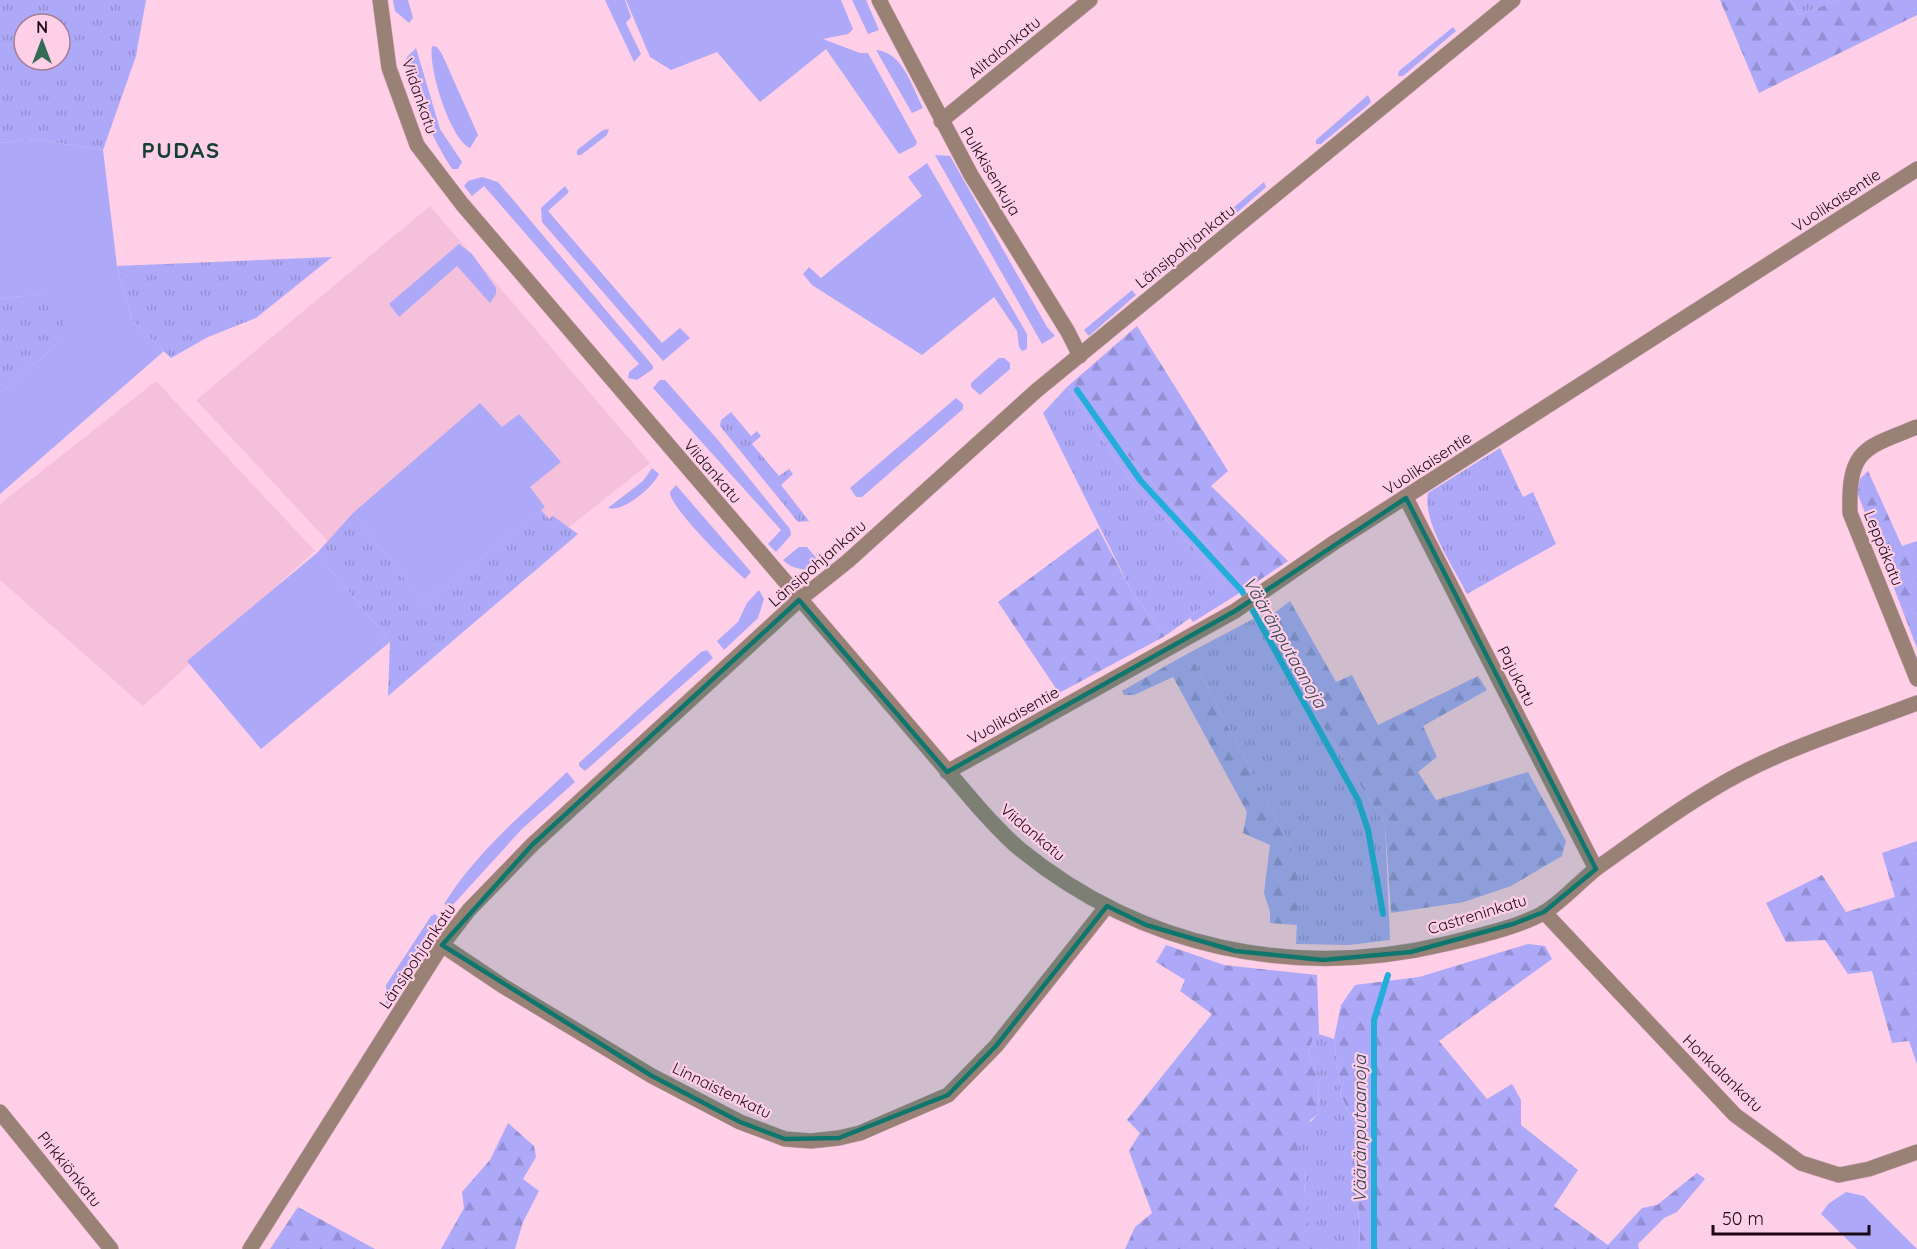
<svg xmlns="http://www.w3.org/2000/svg" width="1917" height="1249" font-family="Quicksand,sans-serif">
	<style>
		.built { fill: #f5c0db }
		.grass { fill: #ada8f7 }
		.forest { fill: url(#forest-firs) }
		.park { fill: url(#park-tufts); fill-rule: evenodd }
		.lines { fill: none; stroke-linecap: round; stroke-linejoin: round }
		.stream { stroke: #22adda; stroke-width: 6 }
		.minor-casing { stroke: #d6abc1; stroke-width: 16 }
		.minor { stroke: #9a8176; stroke-width: 15 }
		.marked { fill: #0f766e; fill-opacity: 0.2; stroke: #0f766e; stroke-width: 4.5; stroke-linejoin: round }
		.labels { text-anchor: middle; dominant-baseline: central; stroke-width: 4.5; stroke-linejoin: round; paint-order: stroke }
		.street-label { font-size: 16px; fill: #1c0814; stroke: #ffcfe7 }
		.water-label { font-size: 18px; font-style: italic; fill: #2c4752; stroke: #ffcfe7 }
		.district-label { font-size: 22px; font-weight: bold; letter-spacing: 1.5px; fill: #0f4030; stroke: #ffcfe7 }
	</style>
	<defs>
		<pattern id="forest-firs" width="22" height="20" patternUnits="userSpaceOnUse" patternTransform="scale(1.5)"><rect width="22" height="20" fill="#ada8f7"/><path d="M5 1l3.5 6h-7zM16 11l3.5 6h-7z" fill="#948fd3"/></pattern>
		<pattern id="park-tufts" width="24" height="20" patternUnits="userSpaceOnUse" patternTransform="scale(1.5)"><rect width="24" height="20" fill="#ada8f7"/><path d="M3 7l-1-3M5 7V3M7 7l1-3M15 17l-1-3M17 17v-4M19 17l1-3" fill="none" stroke="#948fd3"/></pattern>
	</defs>
	<rect width="100%" height="100%" fill="#ffcfe7"/>
	<path class="built" d="M 430,206 L 650,463 L 423,643 L 196,400 Z
		M 156,381 L 315,551 L 143,706 L 0,580 L 0,504 Z"/>
	<path class="grass" d="M 393,0 L 408,0 L 413,18 L 409,23 L 395,11 Z
		M 605,0 L 625,0 L 631,17 L 626,23 L 641,54 L 634,62 Z
		M 626,0 L 841,0 L 853,29 L 848,34 L 823,39 L 860,53 L 868,53 L 917,142 L 915,146 L 899,154 L 826,49 L 760,102 L 717,52 L 671,70 L 650,57 Z
		M 852,0 L 866,0 L 879,30 L 868,34 Z
		M 1453,27 L 1456,31 L 1403,76 L 1398,76 L 1399,71 Z
		M 432,46 L 437,47 L 442,54 L 478,135 L 470,148 C 450,139 428,67 432,46 Z
		M 416,48 L 440,129 L 462,162 L 458,169 L 452,169 C 430,135 417,102 405,64 L 407,57 Z
		M 876,50 C 903,52 912,87 923,108 L 912,113 Z
		M 1368,95 L 1371,102 L 1367,106 L 1321,144 L 1316,144 L 1316,140 Z
		M 609,129 L 607,135 L 581,155 L 577,155 L 577,150 L 603,130 Z
		M 35,139 L 103,150 L 117,266 L 132,320 L 164,351 L 0,494 L 0,393 L 61,341 L 44,293 L 0,299 L 0,143 Z
		M 935,155 L 950,156 L 1047,327 L 1055,336 L 1042,344 Z
		M 927,163 L 1027,334 L 1027,349 L 1022,351 L 1019,347 L 1017,331 L 994,297 L 922,355 L 812,285 L 803,274 L 809,267 L 821,278 L 922,196 L 908,177 Z
		M 482,177 L 498,182 L 653,366 L 653,369 L 637,380 L 628,378 L 629,372 L 639,364 L 484,186 L 472,196 L 464,186 L 468,181 Z
		M 1264,182 L 1266,187 L 1231,218 L 1226,218 L 1227,213 Z
		M 565,186 L 569,192 L 548,211 L 662,343 L 680,328 L 690,338 L 663,361 L 542,222 L 541,208 Z
		M 1193,242 L 1196,246 L 1154,281 L 1147,282 L 1148,277 Z
		M 459,244 L 472,254 L 496,288 L 496,294 L 490,303 L 457,266 L 399,317 L 389,304 Z
		M 1132,290 L 1136,295 L 1089,336 L 1084,330 Z
		M 999,358 L 1004,358 L 1010,363 L 1010,369 L 980,395 L 971,387 L 971,383 Z
		M 660,380 L 665,380 L 718,440 L 790,529 L 791,535 L 776,552 L 768,544 L 781,530 L 653,388 Z
		M 1067,387 L 1246,589 L 1193,622 L 1190,618 L 1226,583 L 1135,487 Z
		M 956,398 L 963,404 L 963,409 L 862,497 L 856,497 L 850,488 Z
		M 480,403 L 502,427 L 519,414 L 561,462 L 530,487 L 545,507 L 424,603 L 353,513 Z
		M 652,468 L 659,474 C 653,487 623,513 608,508 L 643,481 Z
		M 676,485 L 751,572 L 745,579 C 731,567 669,507 670,492 Z
		M 799,547 L 807,547 L 819,561 L 819,567 C 806,572 792,569 783,560 Z
		M 317,553 L 390,642 L 261,749 L 187,661 Z
		M 759,590 L 764,599 L 758,618 L 724,650 L 717,641 L 738,622 L 747,603 Z
		M 707,650 L 713,658 L 585,771 L 579,766 L 579,763 L 701,652 Z
		M 567,772 L 575,782 L 522,829 L 450,908 L 444,904 C 476,852 523,814 567,772 Z
		M 435,914 L 440,919 L 439,924 L 386,1006 L 386,985 L 431,916 Z
		M 1846,1192 L 1864,1196 L 1917,1249 L 1857,1249 L 1821,1214 L 1828,1204 Z"/>
	<path class="forest" d="M 1720,0 L 1790,0 L 1800,15 L 1837,0 L 1917,0 L 1917,15 L 1759,93 Z
		M 1137,326 L 1228,471 L 1211,486 L 1288,561 L 1246,589 L 1067,387 Z
		M 1868,471 L 1902,546 L 1917,541 L 1917,648 L 1857,492 L 1860,479 Z
		M 1098,528 L 1132,592 L 1165,636 L 1059,693 L 998,602 Z
		M 1290,601 L 1336,682 L 1352,675 L 1378,725 L 1478,676 L 1487,690 L 1423,726 L 1437,757 L 1418,772 L 1436,800 L 1528,772 L 1566,841 L 1562,856 L 1511,886 L 1464,902 L 1391,913 L 1385,824 L 1259,625 Z
		M 1185,655 L 1192,658 L 1291,847 C 1301,873 1300,898 1297,925 L 1270,923 L 1270,912 L 1264,893 L 1270,845 L 1243,833 L 1247,812 L 1173,677 L 1134,695 L 1124,695 L 1122,691 Z
		M 1917,841 L 1917,1064 L 1909,1041 L 1892,1043 L 1872,971 L 1848,974 L 1825,940 L 1786,942 L 1766,903 L 1822,875 L 1846,912 L 1895,897 L 1882,853 Z
		M 1528,944 L 1545,946 L 1552,959 L 1439,1041 L 1487,1099 L 1512,1084 L 1521,1100 L 1521,1125 L 1578,1170 L 1554,1206 L 1608,1245 L 1642,1208 L 1657,1205 L 1697,1173 L 1705,1179 L 1677,1212 L 1664,1218 L 1638,1244 L 1639,1249 L 1358,1249 L 1360,1242 L 1354,1125 L 1341,1095 L 1334,1039 L 1341,1005 L 1355,985 L 1419,977 Z
		M 1166,945 L 1224,965 L 1317,975 L 1319,1034 L 1313,1039 L 1308,1053 L 1318,1076 L 1319,1114 L 1310,1120 L 1304,1194 L 1321,1249 L 1125,1249 L 1135,1227 L 1152,1213 L 1129,1151 L 1140,1133 L 1127,1120 L 1212,1014 L 1180,991 L 1185,980 L 1156,962 Z
		M 508,1123 L 534,1146 L 536,1157 L 523,1179 L 539,1191 L 523,1222 L 515,1249 L 441,1249 L 464,1208 L 462,1192 L 490,1160 Z
		M 298,1207 L 375,1249 L 270,1249 Z"/>
	<path class="park" d="M 0,0 L 146,0 L 136,56 L 103,150 L 35,139 L 0,143 ZM 24,24 L 60,24 L 60,60 L 24,60 Z
		M 1790,0 L 1837,0 L 1800,15 Z
		M 332,257 L 256,318 L 208,337 L 171,358 L 132,320 L 117,266 Z
		M 44,293 L 58,296 L 67,310 L 61,341 L 0,393 L 0,299 Z
		M 1067,387 L 1135,487 L 1226,583 L 1190,618 L 1165,636 L 1132,592 L 1043,413 Z
		M 731,412 L 751,436 L 757,431 L 761,436 L 752,444 L 779,476 L 789,469 L 793,474 L 781,485 L 809,521 L 798,522 L 720,426 L 721,420 Z
		M 1500,448 L 1523,497 L 1533,492 L 1556,544 L 1467,594 C 1454,567 1422,522 1428,493 Z
		M 541,510 L 549,519 L 553,516 L 578,534 L 388,696 L 390,642 L 317,553 L 353,513 L 424,603 Z
		M 1253,619 L 1259,625 L 1385,824 L 1390,940 L 1349,945 L 1296,944 C 1297,910 1303,880 1291,847 L 1192,658 L 1185,655 Z
		M 1319,1034 L 1334,1039 L 1341,1095 L 1354,1125 L 1360,1242 L 1358,1249 L 1321,1249 L 1310,1236 L 1304,1194 L 1306,1171 L 1297,1160 C 1299,1141 1303,1126 1319,1114 L 1318,1076 L 1308,1053 L 1313,1039 Z"/>
	<g class="lines">
		<path class="stream" d="M 1077,390 L 1140,480 L 1242,591 L 1358,800 L 1368,830 L 1383,914
			M 1374,1249 L 1374,1020 L 1388,975"/>
		<g class="minor-casing">
			<path id="minor" d="M 380,0 L 389,68 L 417,145 L 462,204 L 980,809 C 993,823 1006,838 1021,850 C 1142,948 1294,980 1445,944 C 1474,937 1520,927 1545,912 C 1564,900 1579,882 1597,868 C 1634,842 1671,814 1710,791 C 1774,751 1847,730 1917,703
				M 879,0 L 971,175 L 1068,332 L 1080,356
				M 941,121 L 1090,0
				M 1917,427 C 1864,448 1848,449 1850,513 L 1917,679
				M 1406,498 L 1596,869
				M 947,772 L 1235,611 L 1335,542 L 1917,169
				M 1544,912 L 1735,1115 L 1801,1163 L 1839,1175 L 1869,1169 L 1917,1152
				M 442,945 L 503,986 L 652,1076 L 740,1122 L 785,1139 L 811,1141 L 839,1138 L 860,1133 L 948,1095 L 996,1046 L 1107,906
				M 0,1112 L 111,1249
				M 250,1249 L 442,945 L 469,910 L 532,845 L 799,600 L 848,561 L 1036,391 L 1513,0"/>
		</g>
		<use href="#minor" class="minor"/>
	</g>
	<path class="marked" d="M 1406,498 L 1596,869 L 1544,912 L 1513,924 L 1411,952 L 1323,960 L 1235,951 L 1146,925 L 1107,906 L 996,1046 L 948,1095 L 839,1138 L 785,1139 L 740,1122 L 652,1076 L 442,945 L 532,845 L 799,600 L 947,772 L 1235,611 Z"/>
	<g class="labels">
		<g class="street-label">
			<text transform="translate(1004 47) rotate(-39)">Alitalonkatu</text>
			<text transform="translate(420 96) rotate(71)">Viidankatu</text>
			<text transform="translate(991 171) rotate(59)">Pulkkisenkuja</text>
			<text transform="translate(1836 200) rotate(-33)">Vuolikaisentie</text>
			<text transform="translate(1185 246) rotate(-39)">Länsipohjankatu</text>
			<text transform="translate(1427 463) rotate(-33)">Vuolikaisentie</text>
			<text transform="translate(713 471) rotate(49)">Viidankatu</text>
			<text transform="translate(1884 548) rotate(68)">Leppäkatu</text>
			<text transform="translate(817 563) rotate(-41)">Länsipohjankatu</text>
			<text transform="translate(1517 676) rotate(63)">Pajukatu</text>
			<text transform="translate(1013 715) rotate(-29)">Vuolikaisentie</text>
			<text transform="translate(1033 832) rotate(40)">Viidankatu</text>
			<text transform="translate(1477 914) rotate(-17)">Castreninkatu</text>
			<text transform="translate(417 956) rotate(-56)">Länsipohjankatu</text>
			<text transform="translate(1723 1073) rotate(44)">Honkalankatu</text>
			<text transform="translate(722 1090) rotate(26)">Linnaistenkatu</text>
			<text transform="translate(70 1169) rotate(51)">Pirkkiönkatu</text>
		</g>
		<g class="water-label">
			<text transform="translate(1285 642) rotate(60)">Vääränputaanoja</text>
			<text transform="translate(1359 1129) rotate(-90)">Vääränputaanoja</text>
		</g>
		<g class="district-label">
			<text x="181" y="150">PUDAS</text>
		</g>
	</g>
	<g transform="translate(42 42)"><circle r="28" fill="#ffcfe7" stroke="#a47f93" stroke-width="1.5"/>
	<path d="M0-4.5L10 22L0 15L-10 22Z" fill="#326c56"/>
	<text y="-9" font-size="16" font-weight="bold" text-anchor="middle" fill="#1c0814">N</text>
	</g>
	<path d="M1713 1225v9h156v-9" fill="none" stroke="#1c0814" stroke-width="3"/>
	<text x="1722" y="1225" font-size="18" fill="#1c0814" stroke="#ffcfe7" stroke-width="4.5" paint-order="stroke">50 m</text>
</svg>
